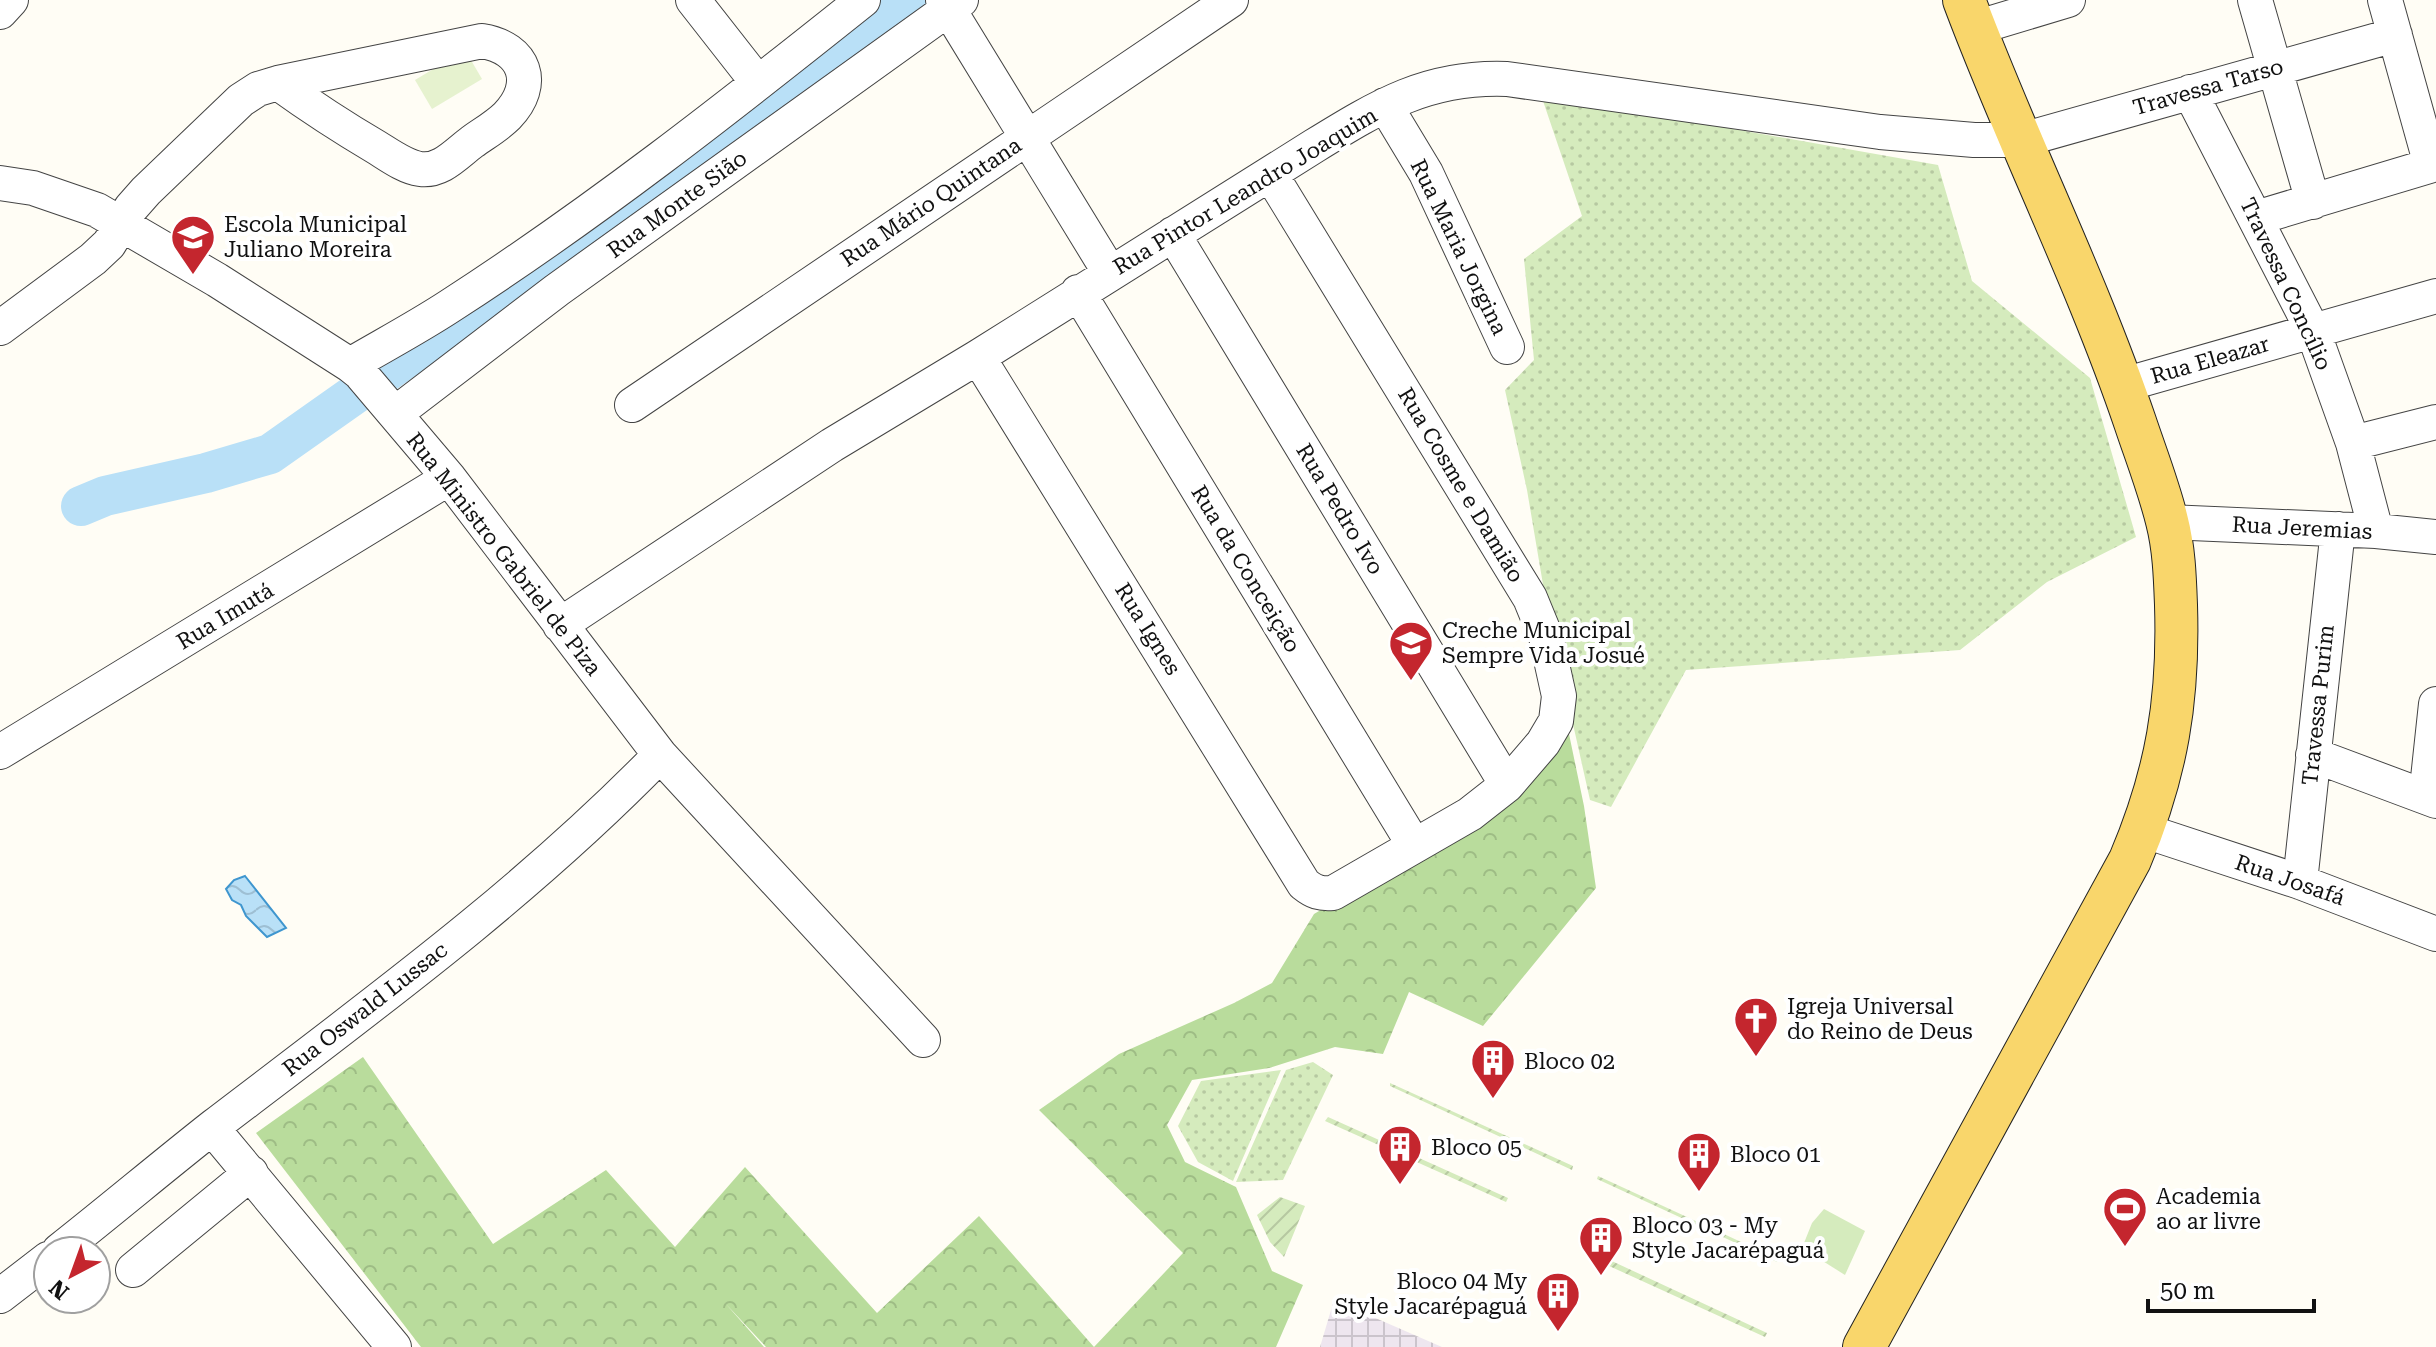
<svg xmlns="http://www.w3.org/2000/svg" width="2436" height="1347" font-family="'Roboto Serif',serif">
	<style>
		.industrial { fill: url(#industrial-grid) }
		.grass { fill: url(#grass-dots) }
		.forest { fill: url(#forest-crowns) }
		.park { fill: #d5ebbd }
		.garden { fill: url(#garden-furrows) }
		.pitch { fill: #e6f2cf }
		.water { fill: url(#water-waves); stroke: #3f96cf; stroke-width: 2 }
		.lines { fill: none; stroke-linecap: round; stroke-linejoin: round }
		.river { stroke: #b9e0f7; stroke-width: 40 }
		.minor-casing { stroke: #444; stroke-width: 36 }
		.major-casing { stroke: #222; stroke-width: 44 }
		.minor { stroke: #fff; stroke-width: 34 }
		.major { stroke: #f9d66b; stroke-width: 42 }
		.labels { text-anchor: middle; dominant-baseline: central; stroke-width: 8; stroke-linejoin: round; paint-order: stroke }
		.street-label { font-size: 22px; fill: #111; stroke: #fff }
		.poi-label { font-size: 22px; fill: #111; stroke: #fff; text-anchor: start }
	</style>
	<defs>
		<pattern id="industrial-grid" width="8" height="8" patternUnits="userSpaceOnUse" patternTransform="scale(2)"><rect width="8" height="8" fill="#eee6ef"/><path d="M0 4h8M4 0v8" fill="none" stroke="#cbc4cc"/></pattern>
		<pattern id="grass-dots" width="8" height="8" patternUnits="userSpaceOnUse" patternTransform="scale(2)"><rect width="8" height="8" fill="#d5ebbd"/><path d="M2 2h.1M6 6h.1" fill="none" stroke="#b6c8a1" stroke-width="1.8" stroke-linecap="round"/></pattern>
		<pattern id="forest-crowns" width="20" height="18" patternUnits="userSpaceOnUse" patternTransform="scale(2)"><rect width="20" height="18" fill="#b9dc9c"/><path d="M2 6a3 3 0 1 1 6 0M12 15a3 3 0 1 1 6 0" fill="none" stroke="#9ebc85"/></pattern>
		<pattern id="garden-furrows" width="10" height="10" patternUnits="userSpaceOnUse" patternTransform="scale(2)"><rect width="10" height="10" fill="#d5ebbd"/><path d="M-1 1l2-2M0 10L10 0M9 11l2-2" fill="none" stroke="#b6c8a1"/></pattern>
		<pattern id="water-waves" width="16" height="10" patternUnits="userSpaceOnUse" patternTransform="scale(2)"><rect width="16" height="10" fill="#b9e0f7"/><path d="M0 5q4-4 8 0t8 0" fill="none" stroke="#9ebfd3"/></pattern>
	</defs>
	<rect width="100%" height="100%" fill="#fffdf5"/>
	<path class="industrial" d="M 1334,1300 L 1442,1347 L 1320,1347 Z"/>
	<path class="grass" d="M 1541,95 L 1938,165 L 1972,281 L 2090,378 L 2136,537 L 2047,582 L 1960,650 L 1686,670 L 1611,807 L 1590,800 L 1547,608 L 1527,490 L 1505,390 L 1534,360 L 1524,259 L 1582,216 Z
		M 1313,1062 L 1333,1075 L 1283,1180 L 1236,1182 L 1286,1070 Z
		M 1281,1070 L 1233,1181 L 1198,1162 L 1178,1126 L 1201,1081 Z"/>
	<path class="forest" d="M 1569,734 L 1584,806 L 1596,888 L 1483,1026 L 1409,992 L 1383,1054 L 1335,1047 L 1269,1068 L 1192,1080 L 1167,1125 L 1185,1162 L 1236,1187 L 1272,1271 L 1303,1285 L 1276,1347 L 766,1347 L 725,1303 L 764,1347 L 421,1347 L 256,1133 L 363,1057 L 493,1244 L 606,1170 L 675,1247 L 745,1167 L 877,1313 L 979,1216 L 1094,1347 L 1183,1253 L 1039,1110 L 1119,1054 L 1234,1003 L 1272,983 L 1314,914 L 1498,804 Z"/>
	<path class="park" d="M 1824,1209 L 1865,1231 L 1845,1275 L 1802,1248 L 1812,1223 Z"/>
	<path class="garden" d="M 1390,1083 L 1573,1166 L 1572,1170 L 1390,1086 Z
		M 1328,1117 L 1508,1198 L 1506,1202 L 1325,1121 Z
		M 1598,1176 L 1778,1259 L 1777,1262 L 1597,1179 Z
		M 1280,1197 L 1305,1206 L 1284,1257 L 1270,1242 L 1257,1215 Z
		M 1588,1250 L 1767,1333 L 1765,1337 L 1585,1255 Z"/>
	<path class="pitch" d="M 465,50 L 482,79 L 432,109 L 415,80 Z"/>
	<path class="water" d="M 245,876 L 286,928 L 267,937 L 246,916 L 241,905 L 232,900 L 226,889 L 234,880 Z"/>
	<g class="lines">
		<path class="river" d="M 81,506 L 105,496 L 206,473 L 270,454 L 914,0"/>
		<g class="minor-casing">
			<path id="minor" d="M 693,0 L 758,83
				M 943,0 L 1110,273
				M 2255,0 L 2313,202
				M 2385,0 L 2431,165
				M 0,12 L 11,0
				M 1975,28 L 2068,0
				M 2190,92 L 2313,331 L 2353,443 L 2376,531
				M 1385,105 L 1426,173 L 1507,347
				M 0,183 L 33,188 L 97,210 L 217,280 L 350,365 L 360,373 L 449,478 L 660,755 L 923,1040
				M 2256,218 L 2436,164
				M 1173,234 L 1507,785
				M 1078,292 L 1414,845
				M 0,328 L 93,259 L 109,244 L 131,208 L 146,191 L 241,100 L 258,89 L 278,83 L 482,41 C 525,48 538,84 507,116 C 497,126 483,134 472,142 C 456,154 441,172 420,169 C 405,167 389,155 376,147 C 342,127 310,106 278,83
				M 978,357 L 1304,884 C 1314,892 1320,894 1333,893 L 1470,814 L 1507,785 L 1543,743 L 1556,721 L 1559,696 L 1546,637 L 1530,598 L 1271,175
				M 350,365 C 384,345 418,327 450,306 C 594,213 729,107 863,0
				M 2123,385 L 2436,296
				M 632,405 L 1231,0
				M 396,413 L 557,290 L 961,0
				M 2353,443 L 2436,422
				M 2168,522 L 2376,531 L 2436,537
				M 560,625 L 832,445 L 978,357 L 1314,146 C 1379,106 1428,76 1507,79 L 1880,132 L 1974,140 L 2022,140 L 2395,35
				M 0,752 L 449,478
				M 2313,755 L 2436,801
				M 2426,797 L 2436,704
				M 2142,830 L 2300,882 L 2436,934
				M 2300,882 L 2338,529
				M 212,1128 L 394,1347
				M 59,1251 C 111,1210 162,1167 214,1126 C 367,1009 525,894 660,755
				M 133,1270 L 251,1173
				M 0,1296 L 48,1259"/>
		</g>
		<g class="major-casing">
			<path id="major" d="M 1864,1347 L 2130,860 C 2167,773 2179,699 2176,605 C 2175,578 2174,548 2167,521 C 2159,488 2146,455 2135,422 C 2086,278 2017,142 1964,0"/>
		</g>
		<use href="#minor" class="minor"/>
		<use href="#major" class="major"/>
	</g>
	<defs>
		<g id="school-pin" transform="scale(2.3)"><path d="M0 17L-7.5 6A9.5 9.5 0 1 1 7.5 6Z" fill="#c4262e" stroke="#fff"/><path d="M0-5L7-2L0 1L-7-2ZM-4 1L0 2.5L4 1V4Q0 6-4 4Z" fill="#fff"/></g>
		<g id="church-pin" transform="scale(2.3)"><path d="M0 17L-7.5 6A9.5 9.5 0 1 1 7.5 6Z" fill="#c4262e" stroke="#fff"/><path d="M-1.2-6h2.4v3.5h3.3v2.4h-3.3V6h-2.4V-.1h-3.3v-2.4h3.3Z" fill="#fff"/></g>
		<g id="building-pin" transform="scale(2.3)"><path d="M0 17L-7.5 6A9.5 9.5 0 1 1 7.5 6Z" fill="#c4262e" stroke="#fff"/><path d="M-4-6H4V6H1V3H-1V6H-4ZM-2.5-4.3h1.7v1.8h-1.7ZM.8-4.3h1.7v1.8H.8ZM-2.5-1h1.7V.8h-1.7ZM.8-1h1.7V.8H.8Z" fill="#fff"/></g>
		<g id="stadium-pin" transform="scale(2.3)"><path d="M0 17L-7.5 6A9.5 9.5 0 1 1 7.5 6Z" fill="#c4262e" stroke="#fff"/><path d="M0-5a6.5 5 0 1 0 0 10a6.5 5 0 1 0 0-10ZM-3.5-1.8h7v3.6h-7Z" fill="#fff"/></g>
	</defs>
	<g fill-rule="evenodd">
		<use href="#school-pin" x="193" y="237"/>
		<use href="#school-pin" x="1411" y="643"/>
		<use href="#church-pin" x="1756" y="1019"/>
		<use href="#building-pin" x="1493" y="1061"/>
		<use href="#building-pin" x="1400" y="1147"/>
		<use href="#building-pin" x="1699" y="1154"/>
		<use href="#stadium-pin" x="2125" y="1209"/>
		<use href="#building-pin" x="1601" y="1238"/>
		<use href="#building-pin" x="1558" y="1294"/>
	</g>
	<g class="labels">
		<g class="street-label">
			<text transform="translate(2208 87) rotate(-16)">Travessa Tarso</text>
			<text transform="translate(1245 191) rotate(-31)">Rua Pintor Leandro Joaquim</text>
			<text transform="translate(931 202) rotate(-34)">Rua Mário Quintana</text>
			<text transform="translate(677 204) rotate(-36)">Rua Monte Sião</text>
			<text transform="translate(1459 247) rotate(64)">Rua Maria Jorgina</text>
			<text transform="translate(2286 284) rotate(65)">Travessa Concílio</text>
			<text transform="translate(2210 360) rotate(-16)">Rua Eleazar</text>
			<text transform="translate(1461 485) rotate(59)">Rua Cosme e Damião</text>
			<text transform="translate(1340 509) rotate(59)">Rua Pedro Ivo</text>
			<text transform="translate(2302 528) rotate(3)">Rua Jeremias</text>
			<text transform="translate(504 554) rotate(52)">Rua Ministro Gabriel de Piza</text>
			<text transform="translate(1246 569) rotate(59)">Rua da Conceição</text>
			<text transform="translate(225 616) rotate(-31)">Rua Imutá</text>
			<text transform="translate(1148 629) rotate(58)">Rua Ignes</text>
			<text transform="translate(2318 705) rotate(-84)">Travessa Purim</text>
			<text transform="translate(2290 880) rotate(19)">Rua Josafá</text>
			<text transform="translate(365 1009) rotate(-38)">Rua Oswald Lussac</text>
		</g>
		<g class="poi-label">
			<text x="224" y="224">Escola Municipal<tspan x="224" dy="25">Juliano Moreira</tspan></text>
			<text x="1442" y="630">Creche Municipal<tspan x="1442" dy="25">Sempre Vida Josué</tspan></text>
			<text x="1787" y="1006">Igreja Universal<tspan x="1787" dy="25">do Reino de Deus</tspan></text>
			<text x="1524" y="1061">Bloco 02</text>
			<text x="1431" y="1147">Bloco 05</text>
			<text x="1730" y="1154">Bloco 01</text>
			<text x="2156" y="1196">Academia<tspan x="2156" dy="25">ao ar livre</tspan></text>
			<text x="1632" y="1225">Bloco 03 - My<tspan x="1632" dy="25">Style Jacarépaguá</tspan></text>
			<text x="1527" y="1281" text-anchor="end">Bloco 04 My<tspan x="1527" dy="25">Style Jacarépaguá</tspan></text>
		</g>
	</g>
	<g transform="translate(72 1275) rotate(221)"><circle r="38" fill="#ffffff" stroke="#a0a0a0" stroke-width="2"/>
	<path d="M0-6L14 30L0 20L-14 30Z" fill="#c4262e"/>
	<text y="-12" font-size="22" font-weight="bold" text-anchor="middle" fill="#111111">N</text>
	</g>
	<path d="M2148 1299v12h166v-12" fill="none" stroke="#111111" stroke-width="4"/>
	<text x="2160" y="1299" font-size="24" fill="#111111" stroke="#ffffff" stroke-width="6" paint-order="stroke">50 m</text>
</svg>
